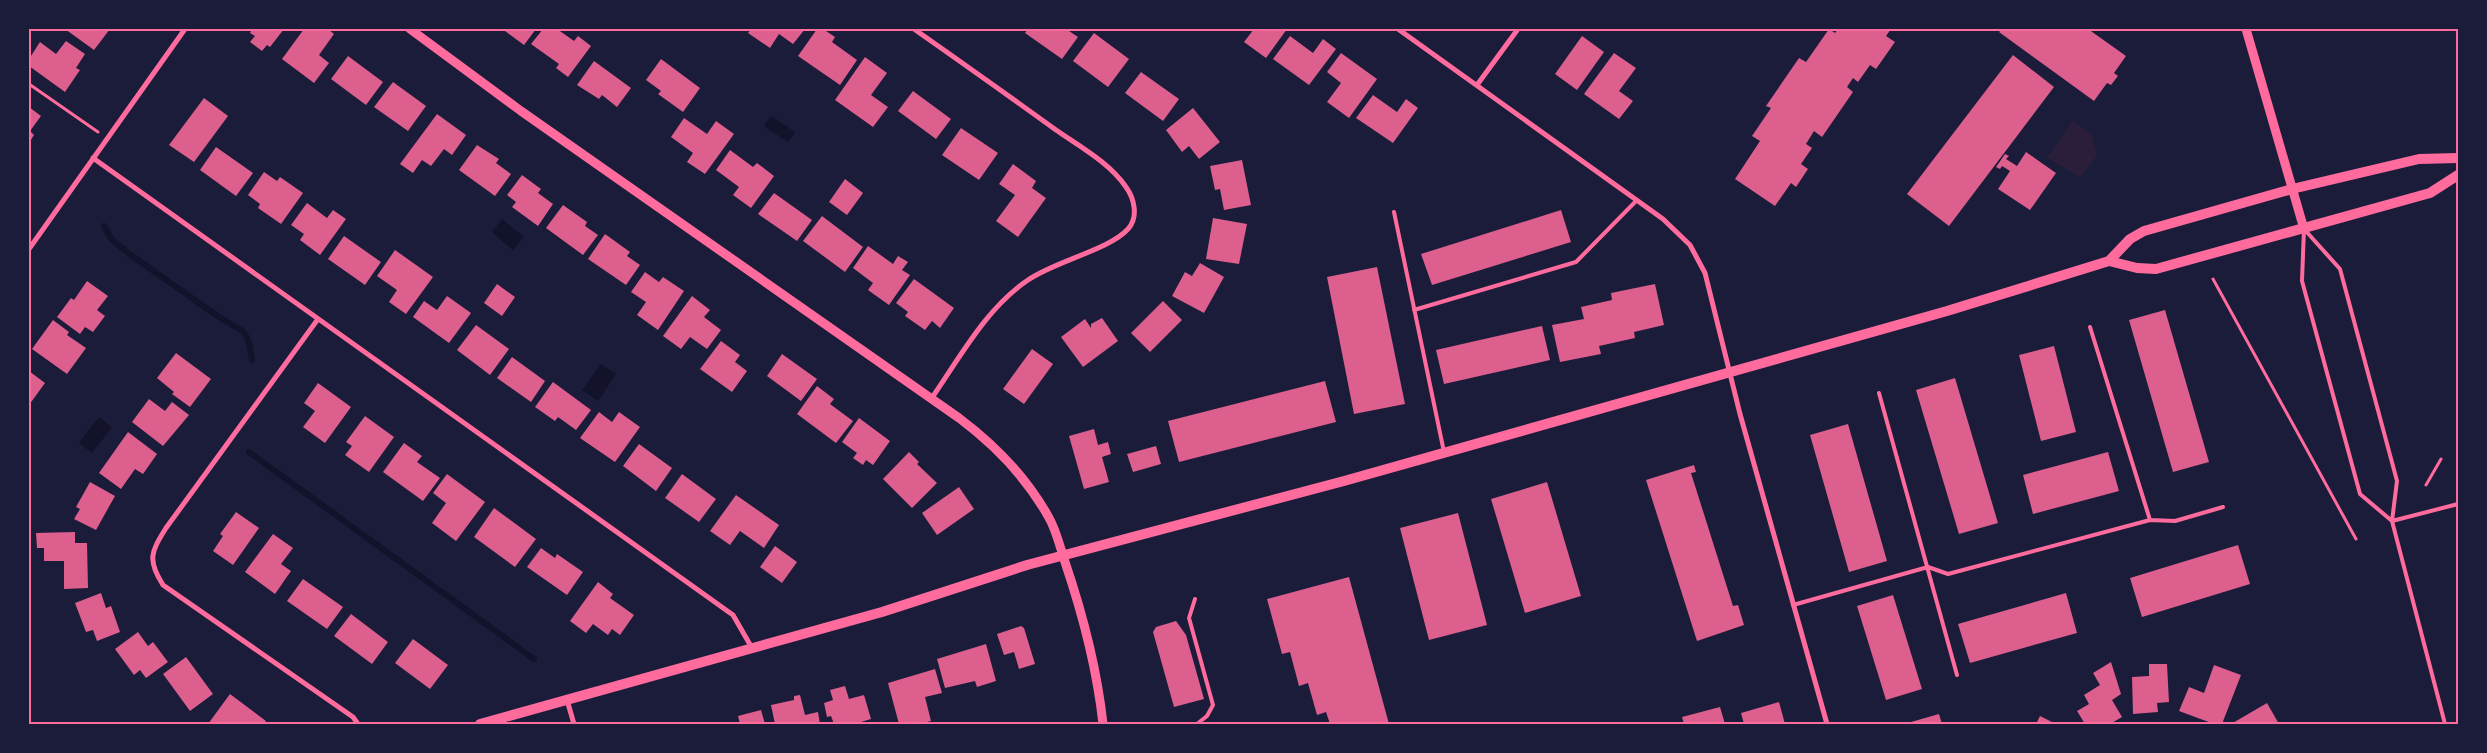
<svg xmlns="http://www.w3.org/2000/svg" width="2487" height="753" font-family="'Exo 2',sans-serif">
	<style>
		.green { fill: #2a1e3b }
		.water { fill: #12122b }
		.lines { fill: none; stroke-linecap: round; stroke-linejoin: round }
		.stream { stroke: #12122b; stroke-width: 6 }
		.building { fill: #dd5f8e }
		.path { stroke: #ff6b9d; stroke-width: 3 }
		.service { stroke: #ff6b9d; stroke-width: 4 }
		.minor { stroke: #ff6b9d; stroke-width: 5 }
		.tertiary { stroke: #ff6b9d; stroke-width: 9 }
		.secondary { stroke: #ff6b9d; stroke-width: 10 }
		.neatline { fill: none; stroke: #ff6b9d; stroke-width: 2 }
	</style>
	<rect width="100%" height="100%" fill="#1b1b3a"/>
	<path class="green" d="M 2073,120 L 2092,135 L 2097,156 L 2080,177 L 2047,158 Z"/>
	<path class="water" d="M 771,116 L 795,132 L 788,142 L 764,126 Z
		M 502,219 L 524,237 L 513,250 L 492,232 Z
		M 601,364 L 616,374 L 598,401 L 582,390 Z
		M 99,417 L 112,427 L 92,453 L 79,443 Z"/>
	<g class="lines">
		<path class="stream" d="M 104,226 L 112,240 L 131,255 L 216,315 L 244,332 L 249,342 L 252,360
			M 249,452 L 534,659"/>
	</g>
	<path class="building" d="M 65,29 L 110,29 L 94,50 Z
		M 252,29 L 284,29 L 270,47 L 267,45 L 262,51 L 250,42 L 255,36 L 250,33 Z
		M 304,29 L 328,29 L 334,34 L 319,55 L 329,63 L 314,83 L 282,59 Z
		M 506,29 L 536,29 L 524,45 L 505,31 Z
		M 543,29 L 557,29 L 574,41 L 578,36 L 591,46 L 568,77 L 556,68 L 559,64 L 531,44 Z
		M 751,29 L 805,29 L 793,44 L 779,34 L 770,48 L 748,33 Z
		M 817,29 L 823,29 L 835,37 L 832,42 L 857,60 L 840,85 L 798,56 Z
		M 1028,29 L 1066,29 L 1078,37 L 1062,59 L 1025,33 Z
		M 1254,29 L 1287,29 L 1266,58 L 1244,42 Z
		M 1829,29 L 1835,33 L 1838,29 L 1891,29 L 1886,36 L 1895,42 L 1876,69 L 1870,65 L 1858,82 L 1853,78 L 1847,87 L 1853,92 L 1822,137 L 1814,131 L 1806,144 L 1812,148 L 1801,164 L 1808,169 L 1796,187 L 1791,183 L 1775,206 L 1735,179 L 1760,141 L 1752,136 L 1771,108 L 1766,106 L 1799,58 L 1806,62 Z
		M 2002,29 L 2088,29 L 2126,56 L 2114,73 L 2118,76 L 2111,85 L 2107,83 L 2094,101 L 1999,32 Z
		M 1094,33 L 1129,59 L 1108,87 L 1073,61 Z
		M 1290,36 L 1313,53 L 1323,39 L 1336,49 L 1309,85 L 1273,59 Z
		M 1582,36 L 1604,52 L 1577,90 L 1555,74 Z
		M 66,41 L 85,54 L 76,68 L 80,70 L 65,92 L 29,66 L 29,59 L 40,42 L 56,54 Z
		M 1341,53 L 1377,79 L 1349,118 L 1327,102 L 1341,83 L 1327,72 Z
		M 1614,53 L 1636,68 L 1619,91 L 1633,101 L 1619,119 L 1584,94 Z
		M 2013,55 L 2054,87 L 1949,226 L 1907,194 Z
		M 348,56 L 383,82 L 366,105 L 331,79 Z
		M 865,57 L 887,73 L 871,95 L 888,107 L 873,127 L 835,100 Z
		M 661,59 L 700,88 L 683,112 L 658,94 L 661,91 L 646,80 Z
		M 594,61 L 631,88 L 617,107 L 602,95 L 599,99 L 577,85 Z
		M 1141,72 L 1179,99 L 1163,121 L 1125,93 Z
		M 393,82 L 426,106 L 408,131 L 374,107 Z
		M 913,91 L 951,119 L 936,139 L 898,111 Z
		M 1373,95 L 1397,112 L 1406,99 L 1418,108 L 1393,143 L 1356,118 Z
		M 204,98 L 228,116 L 194,162 L 169,145 Z
		M 29,107 L 41,116 L 30,131 L 34,135 L 29,143 Z
		M 1193,108 L 1220,142 L 1199,159 L 1189,146 L 1182,152 L 1166,130 Z
		M 437,114 L 466,135 L 452,155 L 444,149 L 431,166 L 422,160 L 413,173 L 400,164 Z
		M 684,118 L 707,134 L 716,121 L 734,134 L 705,174 L 687,162 L 693,153 L 671,137 Z
		M 961,128 L 998,153 L 979,180 L 942,155 Z
		M 477,145 L 499,159 L 496,163 L 511,174 L 495,196 L 459,170 Z
		M 216,147 L 253,173 L 236,196 L 200,170 Z
		M 730,150 L 753,167 L 757,163 L 774,176 L 751,208 L 733,195 L 739,187 L 716,170 Z
		M 2026,152 L 2056,173 L 2030,210 L 1998,189 L 2010,171 L 2002,166 L 2000,169 L 1996,167 L 2005,154 L 2009,156 L 2006,159 L 2017,166 Z
		M 1242,160 L 1251,205 L 1224,210 L 1220,189 L 1215,190 L 1210,166 Z
		M 1013,164 L 1036,181 L 1032,188 L 1046,198 L 1018,237 L 996,221 L 1015,195 L 999,184 Z
		M 264,172 L 277,181 L 280,177 L 303,193 L 281,224 L 258,208 L 260,204 L 248,195 Z
		M 522,175 L 541,189 L 538,193 L 553,204 L 538,226 L 512,207 L 516,202 L 507,195 Z
		M 845,179 L 863,193 L 847,215 L 829,202 Z
		M 774,193 L 812,220 L 797,241 L 758,214 Z
		M 307,203 L 327,218 L 333,210 L 346,219 L 320,255 L 300,240 L 304,234 L 291,225 Z
		M 563,205 L 587,222 L 585,226 L 598,235 L 583,255 L 546,228 Z
		M 1561,210 L 1571,242 L 1432,285 L 1421,254 Z
		M 822,216 L 863,247 L 845,272 L 803,241 Z
		M 1213,218 L 1247,224 L 1239,264 L 1206,259 Z
		M 605,234 L 630,252 L 627,256 L 640,265 L 626,285 L 588,259 Z
		M 344,236 L 381,262 L 365,285 L 328,259 Z
		M 868,246 L 893,264 L 898,256 L 908,262 L 902,270 L 910,275 L 889,305 L 868,290 L 873,283 L 853,268 Z
		M 395,250 L 433,277 L 406,314 L 389,302 L 397,290 L 377,276 Z
		M 1200,263 L 1224,277 L 1204,313 L 1172,296 L 1185,272 L 1192,276 Z
		M 1377,267 L 1405,404 L 1354,414 L 1327,277 Z
		M 645,272 L 659,282 L 663,277 L 684,291 L 658,330 L 637,315 L 646,302 L 631,292 Z
		M 914,279 L 954,308 L 940,328 L 932,321 L 925,330 L 905,316 L 908,312 L 896,303 Z
		M 87,281 L 108,296 L 97,310 L 105,316 L 93,332 L 85,327 L 80,334 L 57,317 L 71,298 L 74,300 Z
		M 497,284 L 515,297 L 502,316 L 484,303 Z
		M 1655,284 L 1664,325 L 1634,332 L 1635,338 L 1599,346 L 1601,354 L 1560,362 L 1552,325 L 1584,319 L 1581,307 L 1612,300 L 1611,293 Z
		M 447,296 L 471,313 L 449,343 L 413,317 L 424,301 L 437,310 Z
		M 692,296 L 710,310 L 704,317 L 721,330 L 707,349 L 690,337 L 681,349 L 663,336 Z
		M 1163,301 L 1182,320 L 1150,352 L 1131,333 Z
		M 2165,310 L 2209,462 L 2173,472 L 2129,320 Z
		M 1102,318 L 1118,341 L 1083,367 L 1061,337 L 1085,319 L 1091,328 L 1091,324 Z
		M 53,320 L 69,332 L 67,335 L 86,348 L 67,374 L 32,349 Z
		M 476,325 L 509,349 L 490,375 L 457,350 Z
		M 1542,326 L 1550,360 L 1444,384 L 1436,350 Z
		M 721,341 L 740,355 L 735,362 L 747,371 L 732,392 L 700,369 Z
		M 2054,346 L 2076,432 L 2041,441 L 2019,355 Z
		M 1032,349 L 1053,364 L 1024,404 L 1003,389 Z
		M 176,353 L 211,379 L 190,407 L 172,394 L 174,392 L 157,378 Z
		M 782,354 L 817,379 L 801,401 L 767,376 Z
		M 512,357 L 545,381 L 531,402 L 497,378 Z
		M 29,371 L 45,383 L 29,405 Z
		M 1955,378 L 1998,523 L 1959,534 L 1916,390 Z
		M 1325,381 L 1336,422 L 1179,462 L 1168,421 Z
		M 553,382 L 591,410 L 576,430 L 558,417 L 555,421 L 535,407 Z
		M 318,383 L 351,407 L 325,443 L 303,427 L 315,411 L 304,403 Z
		M 817,386 L 834,399 L 830,404 L 853,421 L 836,443 L 797,414 Z
		M 149,399 L 165,411 L 172,402 L 189,415 L 163,446 L 132,422 Z
		M 599,412 L 612,422 L 619,412 L 640,427 L 615,462 L 580,438 Z
		M 365,416 L 394,437 L 369,472 L 345,455 L 352,446 L 346,442 Z
		M 859,418 L 890,441 L 873,465 L 866,460 L 863,465 L 853,458 L 857,453 L 842,442 Z
		M 1848,424 L 1887,561 L 1849,572 L 1810,435 Z
		M 1094,429 L 1098,445 L 1108,442 L 1111,454 L 1102,457 L 1109,482 L 1084,489 L 1069,436 Z
		M 128,432 L 157,454 L 143,474 L 135,469 L 121,489 L 99,473 Z
		M 404,443 L 422,456 L 417,462 L 440,478 L 423,501 L 383,472 Z
		M 639,444 L 672,468 L 656,491 L 623,466 Z
		M 1156,446 L 1161,464 L 1133,472 L 1127,454 Z
		M 909,452 L 919,462 L 917,464 L 937,483 L 912,508 L 883,479 Z
		M 2108,452 L 2119,491 L 2033,514 L 2023,475 Z
		M 1694,465 L 1696,472 L 1691,473 L 1733,606 L 1738,605 L 1744,625 L 1697,641 L 1646,480 Z
		M 447,474 L 485,502 L 456,541 L 432,523 L 446,503 L 433,493 Z
		M 682,474 L 716,499 L 699,522 L 665,498 Z
		M 90,482 L 115,496 L 96,530 L 74,519 L 80,509 L 76,507 Z
		M 1547,482 L 1581,596 L 1525,613 L 1491,499 Z
		M 959,487 L 974,509 L 937,535 L 922,513 Z
		M 736,495 L 779,525 L 764,548 L 740,531 L 730,545 L 710,531 Z
		M 494,508 L 536,539 L 515,567 L 474,537 Z
		M 236,512 L 259,528 L 233,565 L 213,551 L 223,536 L 220,534 Z
		M 1458,513 L 1487,625 L 1429,640 L 1400,528 Z
		M 75,532 L 75,543 L 87,543 L 88,588 L 64,589 L 64,561 L 44,561 L 44,548 L 37,548 L 36,533 Z
		M 273,534 L 293,548 L 281,564 L 291,571 L 275,594 L 245,572 Z
		M 2238,545 L 2250,584 L 2142,617 L 2130,578 Z
		M 775,546 L 797,562 L 782,583 L 760,567 Z
		M 541,548 L 555,558 L 557,554 L 583,572 L 567,595 L 527,567 Z
		M 1349,577 L 1389,724 L 1330,724 L 1326,712 L 1317,715 L 1308,683 L 1299,686 L 1290,652 L 1282,654 L 1267,599 Z
		M 303,579 L 343,607 L 327,629 L 287,601 Z
		M 598,582 L 613,594 L 610,598 L 634,615 L 620,635 L 612,629 L 608,635 L 593,624 L 586,633 L 570,621 Z
		M 101,593 L 106,608 L 111,606 L 120,632 L 97,641 L 93,630 L 86,632 L 75,603 Z
		M 2066,593 L 2077,633 L 1970,663 L 1958,624 Z
		M 1893,595 L 1922,689 L 1886,700 L 1857,606 Z
		M 351,614 L 388,642 L 372,664 L 334,636 Z
		M 1176,621 L 1186,635 L 1204,699 L 1174,707 L 1153,632 L 1156,627 Z
		M 1021,626 L 1024,628 L 1035,664 L 1019,669 L 1014,652 L 1004,655 L 997,634 Z
		M 138,632 L 148,646 L 153,642 L 168,662 L 146,678 L 140,670 L 134,675 L 115,649 Z
		M 413,639 L 448,665 L 430,689 L 395,663 Z
		M 986,644 L 996,681 L 977,687 L 975,681 L 945,688 L 937,659 Z
		M 186,657 L 213,694 L 190,711 L 163,674 Z
		M 2111,662 L 2121,694 L 2112,700 L 2122,717 L 2110,724 L 2085,724 L 2077,711 L 2089,704 L 2084,695 L 2100,685 L 2093,673 Z
		M 2149,664 L 2167,664 L 2169,702 L 2157,703 L 2158,712 L 2133,714 L 2132,677 L 2149,676 Z
		M 2214,665 L 2241,675 L 2222,724 L 2214,724 L 2179,711 L 2189,687 L 2204,693 Z
		M 935,669 L 942,693 L 925,697 L 931,721 L 919,724 L 899,724 L 888,683 Z
		M 845,686 L 849,699 L 864,695 L 871,719 L 861,722 L 862,724 L 834,724 L 831,716 L 827,717 L 824,703 L 833,700 L 830,690 Z
		M 230,694 L 266,721 L 264,724 L 208,724 Z
		M 800,695 L 805,715 L 818,712 L 820,724 L 775,724 L 771,705 L 794,700 L 794,696 Z
		M 1779,702 L 1785,724 L 1744,724 L 1741,713 Z
		M 2267,703 L 2279,724 L 2231,724 Z
		M 1720,707 L 1725,724 L 1684,724 L 1682,717 Z
		M 761,710 L 765,724 L 740,724 L 738,716 Z
		M 1939,714 L 1942,724 L 1904,724 Z
		M 2040,716 L 2056,724 L 2036,724 Z"/>
	<g class="lines">
		<path class="path" d="M 29,84 L 98,132
			M 2213,279 L 2356,539
			M 2426,485 L 2441,459"/>
		<path class="service" d="M 1394,212 L 1444,452
			M 2304,229 L 2340,269 L 2397,481 L 2392,521 L 2445,724
			M 2304,229 L 2302,281 L 2360,494 L 2392,521
			M 1414,310 L 1576,262 L 1637,200
			M 2090,327 L 2150,520
			M 1879,393 L 1957,675
			M 2392,521 L 2458,504
			M 1195,599 L 1189,618 L 1213,705 L 1207,716 L 1197,724
			M 1793,605 L 1928,567 L 1948,574 L 2150,520 L 2175,521 L 2223,507"/>
		<path class="minor" d="M 914,29 C 961,62 1009,96 1056,130 C 1079,146 1110,163 1126,187 C 1134,198 1139,217 1128,229 C 1109,250 1055,261 1028,280 C 986,308 959,359 931,399
			M 1398,29 L 1663,219 L 1690,245 L 1705,273 L 1740,414 L 1827,724
			M 1477,85 L 1518,29
			M 93,158 L 733,615 L 752,648
			M 29,249 L 185,29
			M 318,319 L 166,528 C 151,552 147,560 163,585 L 353,717 L 358,724
			M 567,700 L 574,724"/>
		<path class="tertiary" d="M 410,29 L 521,111 L 959,418 C 995,445 1026,477 1048,516 C 1056,529 1060,547 1065,562 C 1083,615 1097,669 1103,724
			M 2246,29 L 2304,229"/>
		<path class="secondary" d="M 2109,261 L 2137,268 L 2156,269 L 2430,193 L 2458,175
			M 480,724 L 882,612 L 1027,565 L 1344,481 L 1947,311 L 2109,261 L 2130,239 L 2144,231 L 2292,189 L 2419,159 L 2458,158"/>
	</g>
	<rect width="2487" height="753" fill="none" stroke="#1b1b3a" stroke-width="60"/>
	<rect x="30" y="30" width="2427" height="693" class="neatline"/>
</svg>
